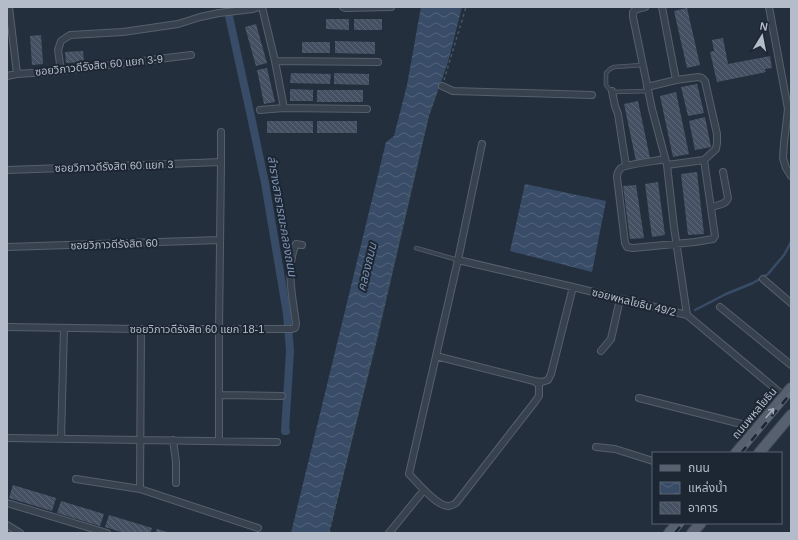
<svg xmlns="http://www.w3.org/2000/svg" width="798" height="540" font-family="Arial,'Noto Sans Thai',sans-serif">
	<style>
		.water { fill: url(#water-waves) }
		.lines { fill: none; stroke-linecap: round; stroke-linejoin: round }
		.stream { stroke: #394c67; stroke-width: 2.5 }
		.canal { stroke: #394c67; stroke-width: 8 }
		.building { fill: url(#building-back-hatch) }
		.service-casing { stroke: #565f6c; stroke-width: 4.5 }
		.minor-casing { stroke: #565f6c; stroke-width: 8 }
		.primary-casing { stroke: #414a57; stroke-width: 12 }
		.path { stroke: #44595c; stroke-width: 1.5; stroke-dasharray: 3 3; stroke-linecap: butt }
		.service { stroke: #38414e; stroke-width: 3 }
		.minor { stroke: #38414e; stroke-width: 6 }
		.primary { stroke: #56606e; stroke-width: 10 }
		.rail-casing { stroke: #5a6575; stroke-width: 4 }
		.rail { stroke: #1d2633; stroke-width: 2.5; stroke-dasharray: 8; stroke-linecap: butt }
		.oneway { stroke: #a1aab7 }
		.labels { text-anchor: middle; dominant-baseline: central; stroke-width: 4; stroke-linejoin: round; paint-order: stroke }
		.street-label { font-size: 11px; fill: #b4bcc9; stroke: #1d2633 }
		.water-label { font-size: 12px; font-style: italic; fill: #7c92b1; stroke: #1d2633 }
	</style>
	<defs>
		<pattern id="water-waves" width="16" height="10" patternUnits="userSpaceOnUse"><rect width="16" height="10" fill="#394c67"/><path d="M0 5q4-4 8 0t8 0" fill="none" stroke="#53647b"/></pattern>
		<pattern id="building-back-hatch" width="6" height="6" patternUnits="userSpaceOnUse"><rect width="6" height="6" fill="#455162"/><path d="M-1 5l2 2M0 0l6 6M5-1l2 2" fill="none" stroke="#5d6877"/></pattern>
	</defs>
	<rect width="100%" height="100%" fill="#242f3e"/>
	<path class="water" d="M 421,7 L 462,7 L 448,62 L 429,116 L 377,340 L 329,533 L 291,533 L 386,142 L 394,136 L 407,85 Z
		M 525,184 L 606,201 L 592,272 L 510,251 Z"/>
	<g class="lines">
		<path class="stream" d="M 695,310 L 726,294 L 753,283 L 768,274 L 784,255 L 791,242"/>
		<path class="canal" d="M 227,7 L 250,112 L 265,183 L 287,314 L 290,351 L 285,431 L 286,431"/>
	</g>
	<path class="building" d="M 687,8 L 700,65 L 687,68 L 674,11 Z
		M 326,19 L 349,19 L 349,30 L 326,29 Z
		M 354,19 L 382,19 L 382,30 L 354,30 Z
		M 256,24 L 267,63 L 256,66 L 245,27 Z
		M 41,35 L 43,64 L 32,65 L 30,36 Z
		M 723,38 L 728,64 L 770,56 L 772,68 L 765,69 L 766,72 L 717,82 L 710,52 L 714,51 L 712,40 Z
		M 335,41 L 375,42 L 375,54 L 335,53 Z
		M 302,42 L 330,42 L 330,53 L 302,53 Z
		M 83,51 L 84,62 L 66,63 L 65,52 Z
		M 267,68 L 275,102 L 264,104 L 257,70 Z
		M 291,73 L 331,74 L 330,84 L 290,83 Z
		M 334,73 L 369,74 L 369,85 L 334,84 Z
		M 697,84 L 704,113 L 688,116 L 681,87 Z
		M 290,89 L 313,90 L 313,101 L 290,101 Z
		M 317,90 L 363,90 L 363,102 L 317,102 Z
		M 676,92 L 689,154 L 673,157 L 660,96 Z
		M 638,101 L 650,158 L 636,161 L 624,104 Z
		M 705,117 L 711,147 L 695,150 L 689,121 Z
		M 267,121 L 313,121 L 313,133 L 267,133 Z
		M 317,121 L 357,121 L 357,133 L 317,133 Z
		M 697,172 L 704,234 L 688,235 L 681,174 Z
		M 658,182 L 665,235 L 652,237 L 645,184 Z
		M 636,185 L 644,238 L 630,239 L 623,186 Z
		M 13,485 L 56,498 L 52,511 L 9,498 Z
		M 61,501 L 104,514 L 100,526 L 57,513 Z
		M 109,515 L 152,528 L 150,533 L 124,533 L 105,527 Z
		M 157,529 L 170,533 L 155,533 Z"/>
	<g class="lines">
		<g class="service-casing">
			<path id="service" d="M 643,65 L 614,67 L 610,69 L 606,73 L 606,85 L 609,89 L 614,92 L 648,91
				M 416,248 L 458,260"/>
		</g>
		<g class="minor-casing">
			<path id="minor" d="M 9,7 L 17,74
				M 262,7 L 275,61 L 378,62
				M 343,7 L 345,8 L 391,7
				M 645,7 L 637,9 L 633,12 L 633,17 L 652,109 L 667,165 L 674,227 L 687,315
				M 769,7 L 788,109 L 784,143 L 783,158 L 786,168 L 791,176
				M 275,61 L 284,108
				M 61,71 L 58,50 L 61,41 L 70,35 L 123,32 L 178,24 L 200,17 L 219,13 L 253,9 L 259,7
				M 7,76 L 17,74 L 61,71 L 191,55
				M 442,86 L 453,91 L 592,95
				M 647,87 L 676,80 L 662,7
				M 612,91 L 615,106 L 618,114 L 626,166
				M 260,110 L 284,108 L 367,109
				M 665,159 C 656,161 627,164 621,168 C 618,171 617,173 617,177 L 625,243 L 627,247 L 633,248 L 695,242 L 713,239 L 715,236 L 704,160
				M 667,165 L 704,160 L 716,149 L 717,143 L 717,134 L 705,81 L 702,78 L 698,77 L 676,80
				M 7,170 L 64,168 L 221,162
				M 711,207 C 717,205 726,205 728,198 L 723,172
				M 7,247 L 220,240
				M 458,260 L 573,287 L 687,315 L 784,396
				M 763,279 L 791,303
				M 720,307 L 791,365
				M 7,327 L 141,329 L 292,329 L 295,328 L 296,324 C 293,299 285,267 296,244 L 302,245
				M 601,351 L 611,339 L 620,299
				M 436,356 L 534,381 L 539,385 L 539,396 L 534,403 L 456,503 C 455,504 450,506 449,506 C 437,507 417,482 409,474 L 458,260 L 482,144
				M 534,381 L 542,382 L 548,380 L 551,374 L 573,287
				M 219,395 L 282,396
				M 639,398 L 757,428
				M 7,438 L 277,442
				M 61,439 L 64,328
				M 173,440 L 176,462 L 176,483
				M 219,441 L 219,329 L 221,162 L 221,132
				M 596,447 L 615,449 L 653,461
				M 76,479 L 140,489 L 258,528
				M 140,489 L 141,329
				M 7,503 L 107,533
				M 7,525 L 20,533
				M 389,533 L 424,490"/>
		</g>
		<g class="primary-casing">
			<path id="primary" d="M 736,453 L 791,388
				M 759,453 L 791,415
				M 669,533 L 678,523
				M 692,533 L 701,523"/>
		</g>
		<path class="path" d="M 444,80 L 466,7
			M 329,533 L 427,119 L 437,90"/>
		<use href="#service" class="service"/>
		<use href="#minor" class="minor"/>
		<use href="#primary" class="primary"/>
		<g class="rail-casing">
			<path id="rail" d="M 741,453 L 791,393
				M 675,533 L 683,523"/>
		</g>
		<use href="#rail" class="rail"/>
	</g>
	<defs><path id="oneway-shaft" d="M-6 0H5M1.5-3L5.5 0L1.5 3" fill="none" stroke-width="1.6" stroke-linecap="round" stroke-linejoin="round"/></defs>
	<use class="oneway" href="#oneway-shaft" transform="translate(770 413) rotate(-50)"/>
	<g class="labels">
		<g class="street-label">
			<text transform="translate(99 65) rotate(-6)">ซอยวิภาวดีรังสิต 60 แยก 3-9</text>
			<text transform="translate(114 166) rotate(-2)">ซอยวิภาวดีรังสิต 60 แยก 3</text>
			<text transform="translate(114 244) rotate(-2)">ซอยวิภาวดีรังสิต 60</text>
			<text transform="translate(634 302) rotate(14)">ซอยพหลโยธิน 49/2</text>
			<text x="197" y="329">ซอยวิภาวดีรังสิต 60 แยก 18-1</text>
			<text transform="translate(754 413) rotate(-50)">ถนนพหลโยธิน</text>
		</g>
		<g class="water-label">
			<text transform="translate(282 216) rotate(80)">ลำรางสาธารณะคลองถนน</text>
			<text transform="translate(367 267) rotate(-76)">คลองถนน</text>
		</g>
	</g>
	<rect width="798" height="540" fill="none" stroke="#b4bcc9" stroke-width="16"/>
	<rect x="652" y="452" width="130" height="72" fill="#1d2633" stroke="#59626f"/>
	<rect x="660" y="465" width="20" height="6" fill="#56606e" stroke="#59626f"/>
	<text x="688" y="472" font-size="12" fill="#b4bcc9">ถนน</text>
	<rect x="660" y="482" width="20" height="12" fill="url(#water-waves)" stroke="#59626f"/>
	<text x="688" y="492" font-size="12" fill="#b4bcc9">แหล่งน้ำ</text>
	<rect x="660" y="502" width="20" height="12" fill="url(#building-back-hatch)" stroke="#59626f"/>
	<text x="688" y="512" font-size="12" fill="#b4bcc9">อาคาร</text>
	<g transform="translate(762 36) rotate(10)" stroke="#1d2633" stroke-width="3" paint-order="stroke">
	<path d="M0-3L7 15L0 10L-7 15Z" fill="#b4bcc9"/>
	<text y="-6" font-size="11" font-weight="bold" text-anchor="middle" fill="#b4bcc9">N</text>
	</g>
</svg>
